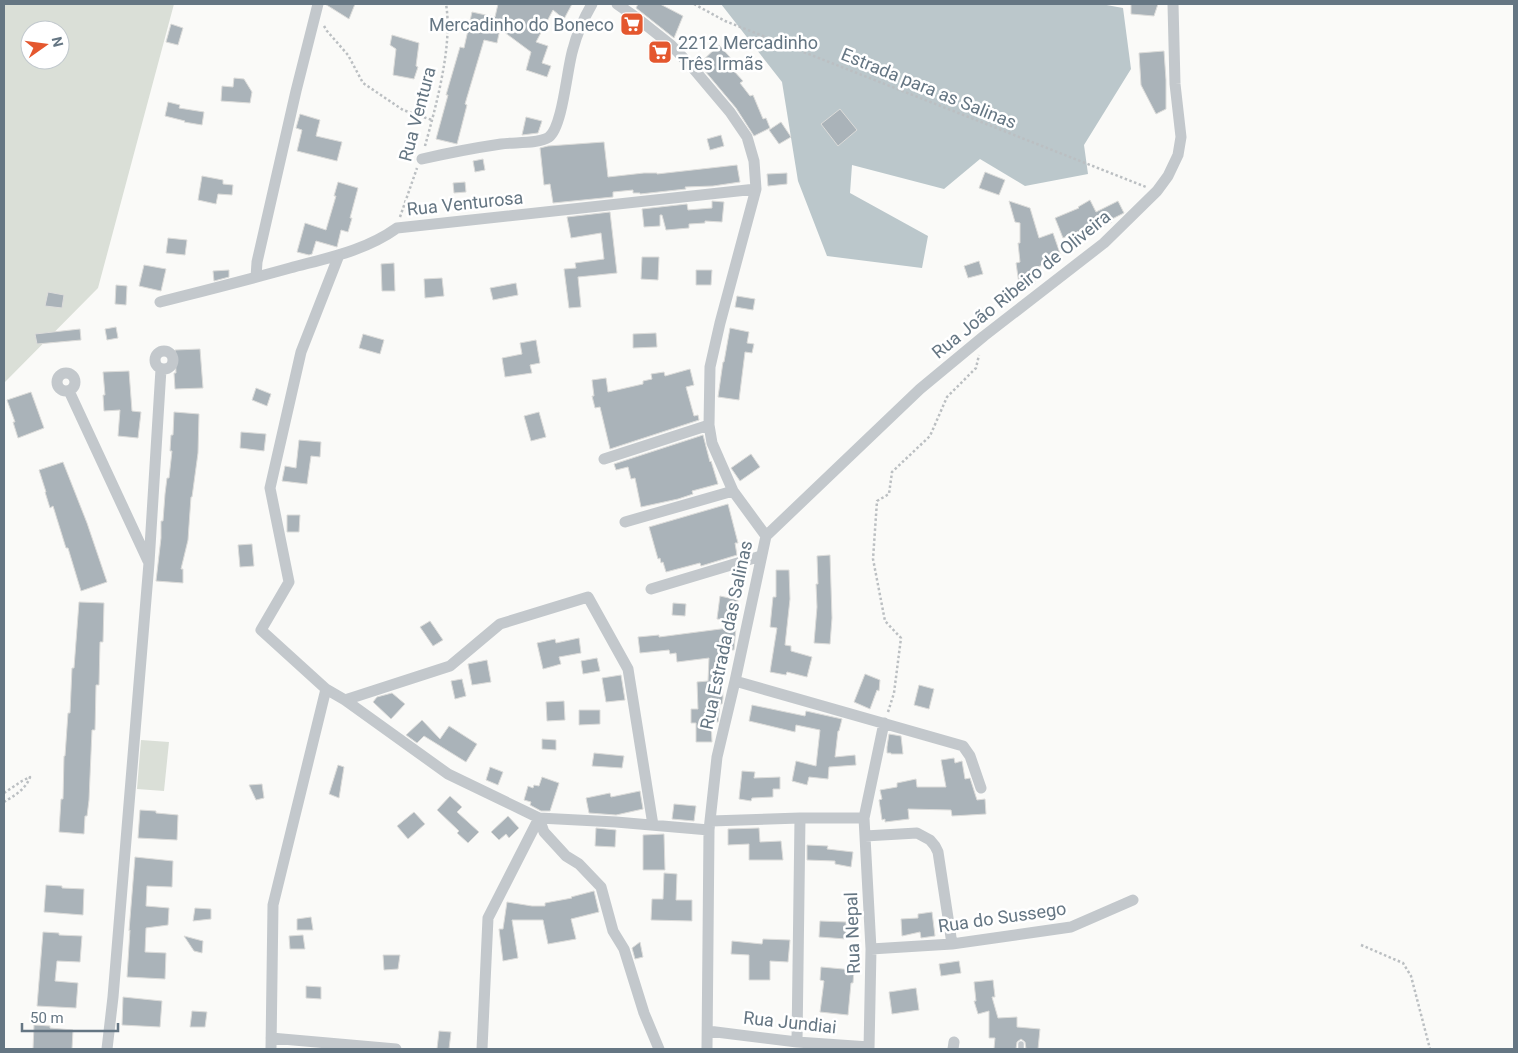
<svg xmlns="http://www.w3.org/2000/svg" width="1518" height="1053" font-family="Roboto,sans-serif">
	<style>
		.green { fill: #dadfd7; fill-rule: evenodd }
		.water { fill: #bbc7cb }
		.building { fill: #aab3b9; stroke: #dcdcda }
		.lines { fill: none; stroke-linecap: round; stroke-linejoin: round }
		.path { stroke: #bbbfc2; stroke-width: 2.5; stroke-dasharray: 2.5 2.5; stroke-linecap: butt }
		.lane { stroke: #c3c8cc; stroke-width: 5.5 }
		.street { stroke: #c3c8cc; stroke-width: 11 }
		.labels { text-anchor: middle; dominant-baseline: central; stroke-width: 5; stroke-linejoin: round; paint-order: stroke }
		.poi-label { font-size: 18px; fill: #657683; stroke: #fff; text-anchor: end }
		.street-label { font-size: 18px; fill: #657683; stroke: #fff }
	</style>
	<rect width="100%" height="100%" fill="#fafaf8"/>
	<path class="green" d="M 4,4 L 174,4 L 98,288 L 4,383 ZM 30,30 L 60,30 L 60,60 L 30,60 Z
		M 141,740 L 169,742 L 164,791 L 137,789 Z"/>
	<path class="water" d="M 721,4 L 1101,4 L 1123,8 L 1131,69 L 1084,145 L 1088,174 L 1025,186 L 980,159 L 944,189 L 852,165 L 850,193 L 928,236 L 922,268 L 827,256 L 798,181 L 782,82 Z"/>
	<path class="building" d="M 325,4 L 355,4 L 349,19 Z
		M 498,4 L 572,4 L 564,19 L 553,10 L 536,42 L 548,46 L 542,63 L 551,66 L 547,77 L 526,70 L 531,52 L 500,29 L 497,43 L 484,40 L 465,104 L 467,105 L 457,144 L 436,139 L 448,95 L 446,95 L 460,47 L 464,48 L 472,12 L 495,17 Z
		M 638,4 L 660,4 L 683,16 L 674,38 L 636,8 Z
		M 1131,4 L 1158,4 L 1154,16 L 1131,14 Z
		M 171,24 L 183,28 L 178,45 L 166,42 Z
		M 392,35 L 419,43 L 416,66 L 418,67 L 414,79 L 393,75 L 396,49 L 390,45 Z
		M 719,45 L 738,66 L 733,70 L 743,81 L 740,83 L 750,96 L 753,95 L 763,119 L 766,118 L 770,128 L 754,136 L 736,108 L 699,64 Z
		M 1164,51 L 1166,80 L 1166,109 L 1156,114 L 1141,85 L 1139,53 Z
		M 234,78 L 244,79 L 252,92 L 250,103 L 221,101 L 222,86 L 233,87 Z
		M 168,102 L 180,105 L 179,108 L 204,112 L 202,125 L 184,122 L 185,121 L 165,116 Z
		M 840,109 L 857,130 L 838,146 L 821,124 Z
		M 300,114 L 320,120 L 316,136 L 342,142 L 337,161 L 297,151 L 302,130 L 296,128 Z
		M 526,117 L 542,121 L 538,133 L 522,135 Z
		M 781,122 L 791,137 L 779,144 L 769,130 Z
		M 721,135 L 724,146 L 710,150 L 707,139 Z
		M 604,142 L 608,177 L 644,173 L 657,173 L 657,174 L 737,165 L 740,182 L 713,186 L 685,187 L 686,189 L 640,194 L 640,193 L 633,193 L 633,190 L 613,192 L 613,197 L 553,203 L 550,184 L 544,185 L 540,148 L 548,146 Z
		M 483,159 L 485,170 L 475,172 L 473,161 Z
		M 985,172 L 1005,180 L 999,195 L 979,188 Z
		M 787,173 L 787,184 L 768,186 L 767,174 Z
		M 202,176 L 223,180 L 223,184 L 233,185 L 232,195 L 218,194 L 216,204 L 198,200 Z
		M 338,182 L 358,188 L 350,218 L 352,218 L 348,232 L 341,230 L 337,247 L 316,241 L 312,254 L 309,255 L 297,252 L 305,223 L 326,230 L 336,196 L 334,196 Z
		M 465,182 L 466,192 L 454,193 L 453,183 Z
		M 1090,200 L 1096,212 L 1118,201 L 1124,213 L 1110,220 L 1112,222 L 1092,232 L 1089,227 L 1063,238 L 1055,218 L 1079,208 L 1078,207 Z
		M 712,201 L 724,202 L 722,222 L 705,221 L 705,223 L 689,224 L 689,228 L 666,230 L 662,215 L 660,215 L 660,226 L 644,227 L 642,209 L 687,204 L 688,210 L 712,208 Z
		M 1009,201 L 1030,208 L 1039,238 L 1053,233 L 1062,259 L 1034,268 L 1035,284 L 1020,291 L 1016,263 L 1020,262 L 1018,243 L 1020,243 L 1020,223 L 1015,222 Z
		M 610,212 L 617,273 L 578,277 L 581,307 L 569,308 L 564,269 L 576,268 L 575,263 L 604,259 L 601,233 L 571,238 L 567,217 Z
		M 168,238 L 187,240 L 185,255 L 166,253 Z
		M 642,257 L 659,257 L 658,280 L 641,279 Z
		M 979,261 L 983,274 L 968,278 L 964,266 Z
		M 394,263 L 395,291 L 382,291 L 381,264 Z
		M 144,265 L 166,269 L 161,291 L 139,286 Z
		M 229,270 L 229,277 L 214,281 L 213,271 Z
		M 696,270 L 712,270 L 711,285 L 696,285 Z
		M 442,278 L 444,296 L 425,298 L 424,279 Z
		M 516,283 L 518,295 L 493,300 L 490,288 Z
		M 116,285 L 127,286 L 126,305 L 115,304 Z
		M 48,292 L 64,295 L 62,308 L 45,306 Z
		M 737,296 L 755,299 L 753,310 L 735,307 Z
		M 116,327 L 118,338 L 107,340 L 105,329 Z
		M 730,328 L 749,332 L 747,343 L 754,344 L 752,353 L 745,352 L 739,400 L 718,397 L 723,362 L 724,362 Z
		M 80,329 L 81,340 L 37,344 L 35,334 Z
		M 656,333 L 657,347 L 633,348 L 633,334 Z
		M 363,334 L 384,340 L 380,354 L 359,348 Z
		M 536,340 L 540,363 L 530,365 L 532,373 L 505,377 L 502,358 L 522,354 L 520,343 Z
		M 200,349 L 203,388 L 175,389 L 174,373 L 176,373 L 175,350 Z
		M 690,369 L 694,385 L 686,387 L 694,416 L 698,415 L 699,420 L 610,449 L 600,407 L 595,408 L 592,396 L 594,396 L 592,380 L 606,378 L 608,392 L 643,384 L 643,381 L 652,379 L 651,374 L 664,372 L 665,376 Z
		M 129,371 L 132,411 L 141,412 L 138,438 L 118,436 L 120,410 L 104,411 L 103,395 L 105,395 L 103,372 Z
		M 256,388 L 271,394 L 267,406 L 252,400 Z
		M 31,392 L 44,428 L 18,438 L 13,422 L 15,422 L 7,400 Z
		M 174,412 L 199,414 L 198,453 L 192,497 L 191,497 L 188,540 L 181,569 L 183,569 L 183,583 L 156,581 L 161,538 L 161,521 L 163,521 L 165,494 L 167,478 L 169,478 L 172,451 L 170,451 L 171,435 L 173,435 Z
		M 539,412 L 546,437 L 531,441 L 524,416 Z
		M 241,432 L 266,434 L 264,451 L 240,448 Z
		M 703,435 L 710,462 L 711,461 L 718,484 L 692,491 L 693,494 L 678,499 L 641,507 L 635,478 L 631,479 L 628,467 L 616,470 L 614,464 Z
		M 299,440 L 321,442 L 320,457 L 311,456 L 307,484 L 282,481 L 285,466 L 296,468 Z
		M 751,454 L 760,467 L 740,481 L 731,468 Z
		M 63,462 L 87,523 L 107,582 L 81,591 L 68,548 L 66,548 L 53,506 L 50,508 L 45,492 L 46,492 L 39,470 Z
		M 728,504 L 738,543 L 735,543 L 737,555 L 701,566 L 700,563 L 666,572 L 663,562 L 661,563 L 660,558 L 658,559 L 649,527 Z
		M 287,515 L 300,515 L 299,532 L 287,532 Z
		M 252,544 L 254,566 L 240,567 L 238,545 Z
		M 830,555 L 832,618 L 830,644 L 814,643 L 817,607 L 816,584 L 818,584 L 817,556 Z
		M 776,570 L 789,570 L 790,599 L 785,645 L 791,646 L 791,651 L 812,657 L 807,677 L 787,672 L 786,675 L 770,672 L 777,628 L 770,627 L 773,597 L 776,597 Z
		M 720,596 L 738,600 L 735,620 L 717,619 Z
		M 79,602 L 104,603 L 103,642 L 100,642 L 99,685 L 96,685 L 95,730 L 92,730 L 89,800 L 87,816 L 85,816 L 84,834 L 59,832 L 61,799 L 63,799 L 64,756 L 65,756 L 68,713 L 70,713 L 72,668 L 74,668 Z
		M 673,603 L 686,604 L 685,616 L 672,615 Z
		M 430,621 L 443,640 L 433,646 L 420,627 Z
		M 736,627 L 734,650 L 726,650 L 724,677 L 722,677 L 723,698 L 722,704 L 720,704 L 718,722 L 711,722 L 712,742 L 696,742 L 696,723 L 691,723 L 691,709 L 698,709 L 697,682 L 708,681 L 709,658 L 677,662 L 676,653 L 670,654 L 669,650 L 640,653 L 638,637 L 659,635 L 659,637 Z
		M 579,638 L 581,653 L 559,657 L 561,664 L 543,669 L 537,643 L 555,639 L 556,643 Z
		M 597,658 L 600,671 L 583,674 L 581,661 Z
		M 487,660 L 491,682 L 472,685 L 468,664 Z
		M 865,674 L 880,680 L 879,691 L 877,690 L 870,709 L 854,702 Z
		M 621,675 L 625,700 L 606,702 L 602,678 Z
		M 462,679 L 466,696 L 455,699 L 451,681 Z
		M 919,685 L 934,689 L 929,709 L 914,705 Z
		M 392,693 L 405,704 L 391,719 L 373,702 L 377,697 Z
		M 564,701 L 565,720 L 547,721 L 546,702 Z
		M 752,705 L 805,716 L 806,711 L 842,719 L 839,731 L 838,731 L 835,757 L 855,755 L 856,765 L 829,767 L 828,779 L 809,777 L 807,785 L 792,781 L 796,761 L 816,766 L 820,730 L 796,725 L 795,732 L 749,721 Z
		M 579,710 L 600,710 L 600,724 L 579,725 Z
		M 422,720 L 440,739 L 449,726 L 477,744 L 466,762 L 424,736 L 417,743 L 406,735 Z
		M 889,734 L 901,736 L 903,754 L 891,754 L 891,753 L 887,753 L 887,747 Z
		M 542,739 L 556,740 L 556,750 L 542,749 Z
		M 594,753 L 624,756 L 622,768 L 592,766 Z
		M 954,758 L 955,763 L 962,761 L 965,779 L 970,778 L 977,800 L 985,799 L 986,814 L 952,816 L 951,810 L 908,809 L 909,819 L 885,822 L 885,819 L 882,820 L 879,800 L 882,799 L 880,790 L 897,787 L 897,783 L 916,779 L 917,787 L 946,787 L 941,760 Z
		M 338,765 L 344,767 L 339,798 L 329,794 Z
		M 490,767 L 503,772 L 498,785 L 486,780 Z
		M 742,771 L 755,772 L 754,778 L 780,777 L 780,789 L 773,789 L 773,797 L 752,798 L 751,801 L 739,799 Z
		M 542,777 L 559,783 L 550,811 L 541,811 L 530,805 L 531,802 L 524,800 L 528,786 L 533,788 L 534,785 L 539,786 Z
		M 262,784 L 264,798 L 256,800 L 249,785 Z
		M 640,791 L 643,809 L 616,815 L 589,813 L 586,798 L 610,793 L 611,797 Z
		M 450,796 L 462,807 L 457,812 L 479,832 L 468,843 L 457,833 L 459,831 L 437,810 Z
		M 674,804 L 696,806 L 694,821 L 672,819 Z
		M 140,810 L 156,811 L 156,813 L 178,815 L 177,840 L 138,838 Z
		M 414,812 L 425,824 L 408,839 L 397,826 Z
		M 508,816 L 519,828 L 509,838 L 506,834 L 499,840 L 491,832 Z
		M 596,828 L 616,830 L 615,847 L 595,846 Z
		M 759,828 L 760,842 L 781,841 L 783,860 L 749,860 L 749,844 L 728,845 L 728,829 Z
		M 664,834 L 665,870 L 643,870 L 643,835 Z
		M 807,845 L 828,846 L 827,849 L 853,852 L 851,867 L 835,864 L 835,861 L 807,860 Z
		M 135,857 L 173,861 L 172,887 L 147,886 L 146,906 L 169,908 L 168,925 L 146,928 L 145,952 L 166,953 L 165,979 L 127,977 L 130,930 L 129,931 Z
		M 664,873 L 677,874 L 676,900 L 692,900 L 692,921 L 651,920 L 652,899 L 663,899 Z
		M 46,885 L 62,886 L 62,888 L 84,889 L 83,915 L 44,912 Z
		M 594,891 L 599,912 L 571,919 L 576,939 L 548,944 L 543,920 L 512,920 L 518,958 L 503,961 L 499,929 L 503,929 L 507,902 L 532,906 L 545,906 L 545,903 L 572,898 L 571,897 Z
		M 195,908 L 211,909 L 211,919 L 193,921 Z
		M 932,912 L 935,936 L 921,938 L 920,932 L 902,936 L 901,919 L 918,918 L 918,914 Z
		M 311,917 L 313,930 L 297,930 L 297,919 Z
		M 820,921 L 846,922 L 846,939 L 819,937 Z
		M 43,932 L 59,933 L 59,935 L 82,936 L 80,962 L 57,961 L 55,981 L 78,983 L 76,1008 L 37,1006 Z
		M 303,935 L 305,949 L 290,949 L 289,936 Z
		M 184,936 L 203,941 L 202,953 L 194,951 Z
		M 763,939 L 790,940 L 788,962 L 770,961 L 770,980 L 749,980 L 749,955 L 731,954 L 732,941 L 762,944 Z
		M 640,942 L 643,957 L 635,959 L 632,948 Z
		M 383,955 L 400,955 L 398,969 L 384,970 Z
		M 959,961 L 961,973 L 941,976 L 939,964 Z
		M 821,967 L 854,970 L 853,983 L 851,983 L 848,1015 L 820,1012 L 824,981 L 820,980 Z
		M 993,980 L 995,997 L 992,997 L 998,1018 L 1017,1017 L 1017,1027 L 1040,1029 L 1038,1049 L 1026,1049 L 1025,1042 L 1021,1039 L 1017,1042 L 1016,1049 L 994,1049 L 995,1038 L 989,1038 L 989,1011 L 978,1014 L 974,1001 L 976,1001 L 974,982 Z
		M 306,986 L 321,987 L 321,999 L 306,998 Z
		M 916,988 L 919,1010 L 892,1014 L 889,992 Z
		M 123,997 L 162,1001 L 160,1027 L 122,1025 Z
		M 192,1011 L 207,1012 L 205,1027 L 190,1027 Z
		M 34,1025 L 50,1026 L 50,1028 L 73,1030 L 72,1049 L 33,1049 Z
		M 439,1031 L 451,1032 L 449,1049 L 437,1049 Z"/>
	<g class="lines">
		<path class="path" d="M 694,4 L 725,21 L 1146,187
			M 324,26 L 327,31 L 348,55 L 363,83 L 403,110 L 432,120
			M 425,146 C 436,106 453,45 446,4
			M 400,217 L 417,168
			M 888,712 L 894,693 L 901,638 L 885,621 L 873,559 L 877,501 L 889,494 L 892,472 L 930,436 L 947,397 L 976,368 L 979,355
			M 4,793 L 22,781 L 30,777 C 26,789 14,796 4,802
			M 1361,945 L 1403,963 L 1411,976 L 1430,1049"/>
		<path class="lane" d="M 1021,1049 L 1021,1044"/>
		<path class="street" d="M 617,4 L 637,18 L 671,45 L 692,67 L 730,112 L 747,137 L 754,161 L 756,189 L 720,323 L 710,367 L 709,425 L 712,443 L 733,491 L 766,536 L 735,681 L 717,757 L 709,830 L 707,1049
			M 422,159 C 448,153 474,148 501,144 C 514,142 539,144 549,137 C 563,126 567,67 573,49 C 577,33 584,18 592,4
			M 339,255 L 301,352 L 270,488 L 289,582 L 261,630 L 326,689 L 345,700 L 448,774 L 539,818 L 616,822 L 709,830
			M 256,277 L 257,262 L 296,91 L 318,4
			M 160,302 C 203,291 247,280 290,268 C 327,258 365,251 397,228 L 756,189
			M155 360a9 9 0 1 1 18 0a9 9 0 1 1-18 0Z
			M57 382a9 9 0 1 1 18 0a9 9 0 1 1-18 0Z
			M 69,391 L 148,561
			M 604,459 L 709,425
			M 625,522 L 733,491
			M 766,536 L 920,389 L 984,336 L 1104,243 L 1157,191 L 1168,176 L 1178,155 L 1181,137 L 1175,84 L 1173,4
			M 651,589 L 761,556
			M 735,681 L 963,746 L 970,756 L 981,788
			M 345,700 L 450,666 L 500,624 L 588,597 L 628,669 L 653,825
			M 539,818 L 544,832 L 566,856 L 579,864 L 601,887 L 613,931 L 624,949 L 644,1013 L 659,1049
			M 711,821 L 800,818 L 864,818
			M 865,836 L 917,833 L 930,840 L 935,846 L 938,852 L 952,944
			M 871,949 L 952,944 L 1071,927 L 1133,900
			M 708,1031 L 797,1042 L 869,1047
			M 271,1038 L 396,1049
			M 797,1042 L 800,818
			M 107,1049 L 113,997 L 149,563 L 161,369
			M 271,1049 L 273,905 L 326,689
			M 482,1049 L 488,918 L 539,818
			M 869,1049 L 871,949 L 864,818 L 884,723
			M 953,1049 L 954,1042"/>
	</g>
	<defs>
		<g id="supermarket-square" transform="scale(1.25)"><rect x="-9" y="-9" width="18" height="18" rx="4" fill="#e4572e" stroke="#fff"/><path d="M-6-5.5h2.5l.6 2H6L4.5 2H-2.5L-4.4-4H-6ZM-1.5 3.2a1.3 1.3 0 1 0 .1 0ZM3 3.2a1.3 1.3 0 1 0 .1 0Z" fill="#fff"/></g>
	</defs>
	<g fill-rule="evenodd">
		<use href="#supermarket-square" x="632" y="24"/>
		<use href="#supermarket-square" x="660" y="52"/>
	</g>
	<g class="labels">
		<g class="poi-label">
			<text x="614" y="24">Mercadinho do Boneco</text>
			<text x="678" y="42" text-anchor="start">2212 Mercadinho<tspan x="678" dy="21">Três Irmãs</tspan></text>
		</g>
		<g class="street-label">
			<text transform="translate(929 88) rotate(22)">Estrada para as Salinas</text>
			<text transform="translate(417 114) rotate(-75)">Rua Ventura</text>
			<text transform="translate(465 203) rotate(-6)">Rua Venturosa</text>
			<text transform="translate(1021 284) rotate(-39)">Rua João Ribeiro de Oliveira</text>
			<text transform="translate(726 635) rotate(-78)">Rua Estrada das Salinas</text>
			<text transform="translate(1002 917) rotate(-8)">Rua do Sussego</text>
			<text transform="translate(852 933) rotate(-92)">Rua Nepal</text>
			<text transform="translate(790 1022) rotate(6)">Rua Jundiai</text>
		</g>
	</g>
	<rect width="1518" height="1053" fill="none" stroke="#657683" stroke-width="10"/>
	<g transform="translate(45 45) rotate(76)"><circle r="24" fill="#ffffff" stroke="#c1c8cd"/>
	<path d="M0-4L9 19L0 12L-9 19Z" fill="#e4572e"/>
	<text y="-8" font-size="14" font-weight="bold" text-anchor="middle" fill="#657683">N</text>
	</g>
	<path d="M22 1023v8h96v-8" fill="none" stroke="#657683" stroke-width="2.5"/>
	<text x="30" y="1023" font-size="15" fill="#657683" stroke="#ffffff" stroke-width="4" paint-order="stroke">50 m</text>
</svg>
